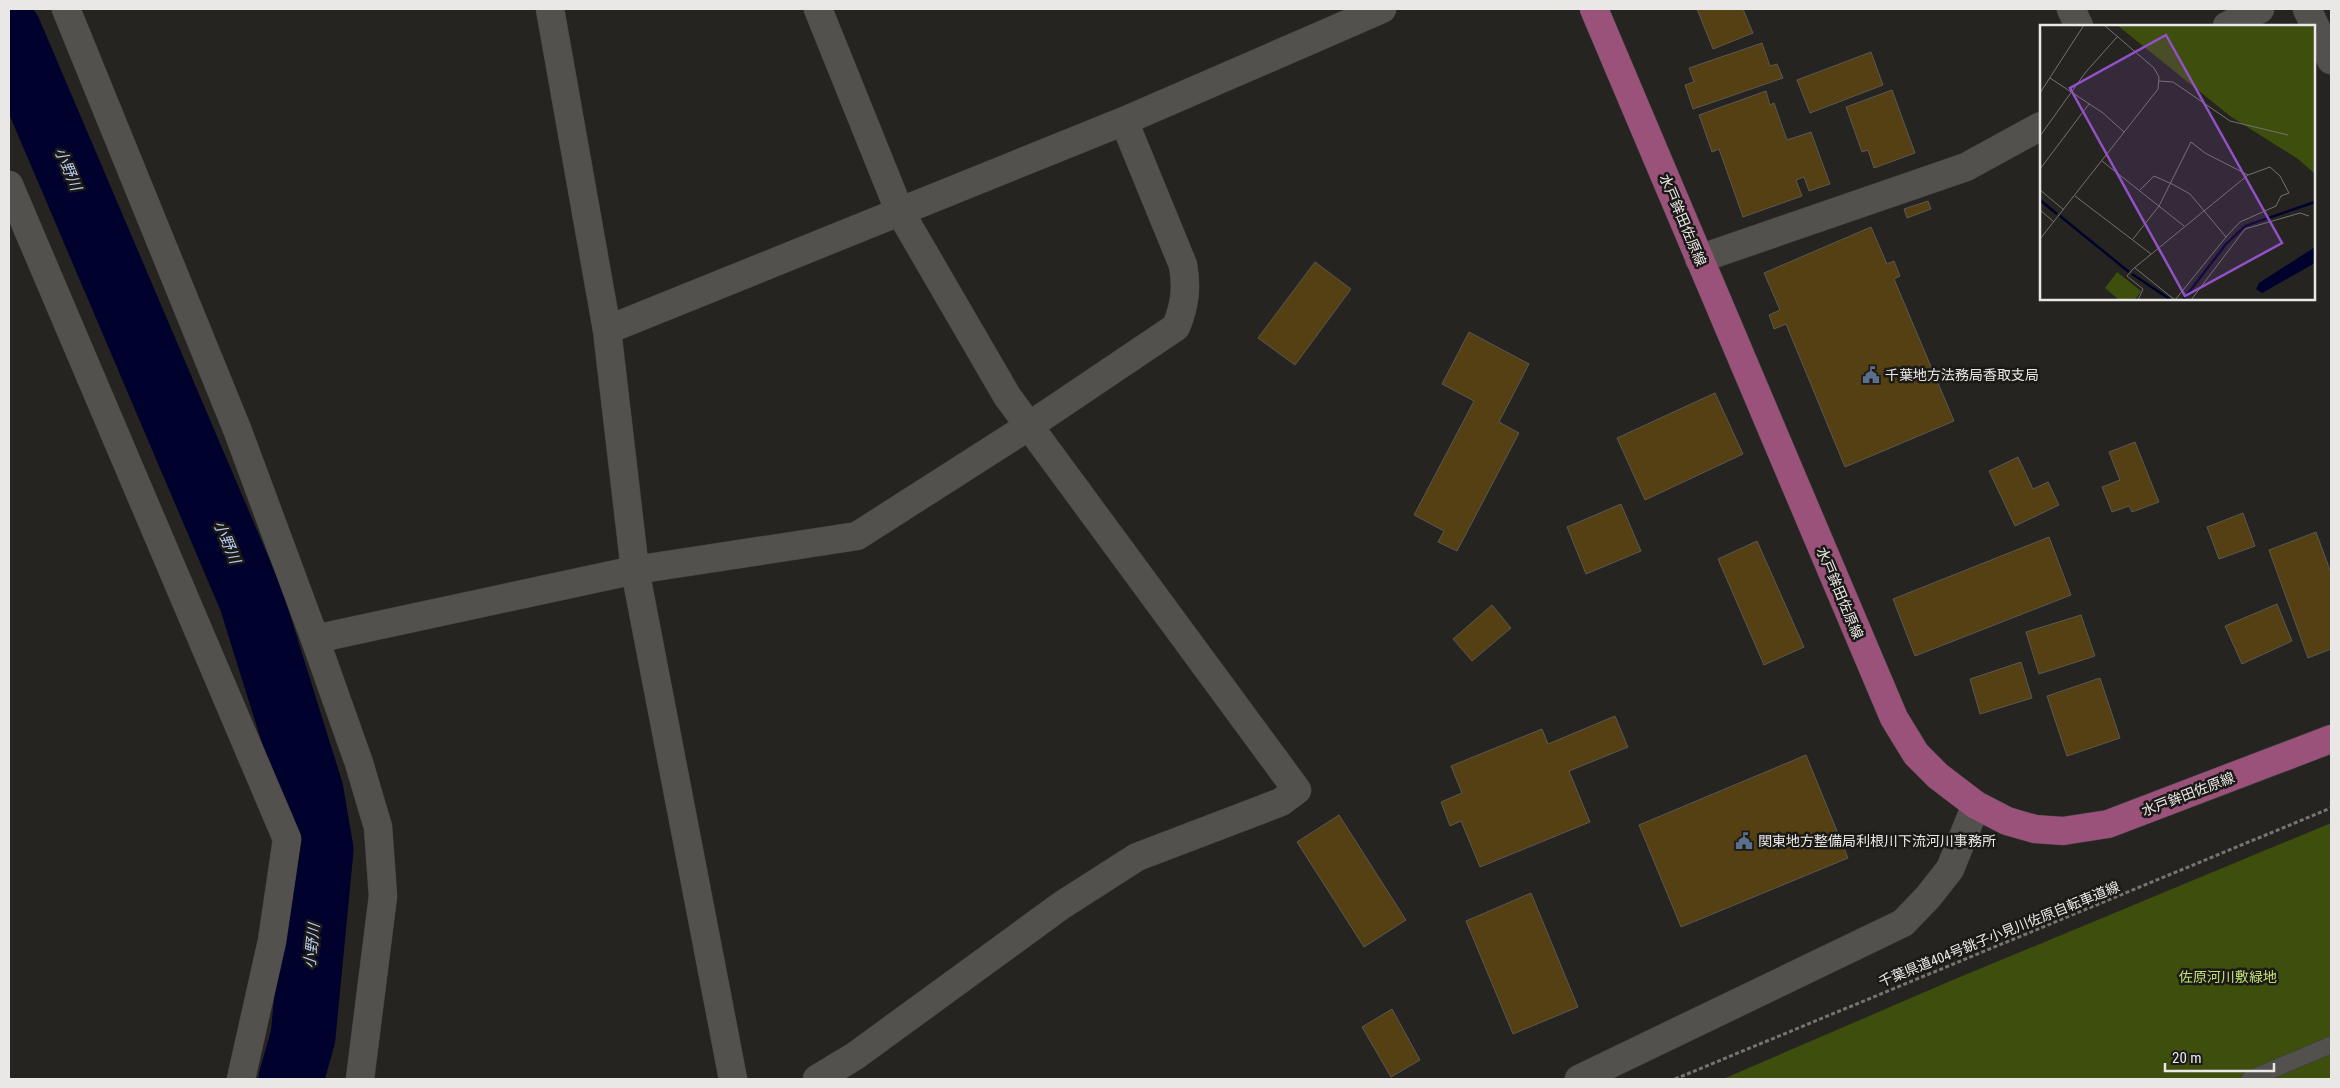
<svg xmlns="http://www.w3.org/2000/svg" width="2340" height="1088" font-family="'Roboto Condensed','Noto Sans JP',sans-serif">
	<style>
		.green { fill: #3e4e0c }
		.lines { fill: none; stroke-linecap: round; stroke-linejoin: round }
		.river { stroke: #00012d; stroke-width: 65 }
		.building { fill: #544012; stroke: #5a5854 }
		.lane-casing { stroke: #43423f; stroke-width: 18 }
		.street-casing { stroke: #43423f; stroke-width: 29 }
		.primary-casing { stroke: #43423f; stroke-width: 29 }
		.path { stroke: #767572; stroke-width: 3; stroke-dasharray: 4 2.5; stroke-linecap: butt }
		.lane { stroke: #52514d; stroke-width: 16 }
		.street { stroke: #52514d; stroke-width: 28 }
		.primary { stroke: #9a527a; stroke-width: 28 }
		.labels { text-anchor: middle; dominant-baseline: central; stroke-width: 5; stroke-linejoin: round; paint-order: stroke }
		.street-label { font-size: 14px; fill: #e9e8e6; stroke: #1c1a17 }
		.poi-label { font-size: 14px; fill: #e9e8e6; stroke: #1c1a17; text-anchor: start }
		.park-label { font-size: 14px; fill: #c1e273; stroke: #1c1a17 }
		.water-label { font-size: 15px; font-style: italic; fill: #b8cbf1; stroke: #1c1a17 }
		.inset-river { fill: none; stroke: #00012d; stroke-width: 2.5 }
		.inset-road { fill: none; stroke: #73726f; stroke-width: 1 }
		.view { fill: #9152c7; fill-opacity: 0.15; stroke: #9152c7; stroke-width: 2.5 }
		.inset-edge { fill: none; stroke: #e9e8e6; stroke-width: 2.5 }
	</style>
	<rect width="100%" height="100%" fill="#252420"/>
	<path class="green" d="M 2331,823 L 2331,1079 L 1723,1079 L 1948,982 Z"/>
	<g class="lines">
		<path class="river" d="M 9,31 L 251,599 L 311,791 L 321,850 L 303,1037 L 291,1079"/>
	</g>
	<path class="building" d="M 1697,9 L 1743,9 L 1753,33 L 1713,49 Z
		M 1762,43 L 1770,66 L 1777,64 L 1783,78 L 1693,109 L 1685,85 L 1694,82 L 1689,68 Z
		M 1871,52 L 1883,85 L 1810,113 L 1797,80 Z
		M 1892,90 L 1915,153 L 1874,168 L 1868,150 L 1862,152 L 1846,107 Z
		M 1766,91 L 1770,105 L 1774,103 L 1787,140 L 1811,132 L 1830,184 L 1809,191 L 1804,177 L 1796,180 L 1802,196 L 1743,217 L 1719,149 L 1712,152 L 1699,115 Z
		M 1928,201 L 1931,209 L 1907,218 L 1904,209 Z
		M 1871,227 L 1887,264 L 1894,261 L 1900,276 L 1894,279 L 1954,421 L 1845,467 L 1786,324 L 1774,329 L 1769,315 L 1780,310 L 1764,273 Z
		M 1315,262 L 1351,289 L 1295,365 L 1258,338 Z
		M 1469,332 L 1529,364 L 1499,422 L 1519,433 L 1457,551 L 1438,542 L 1444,531 L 1414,515 L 1474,401 L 1442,384 Z
		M 1715,393 L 1743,454 L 1645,500 L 1617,438 Z
		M 2135,442 L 2159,502 L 2132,512 L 2129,506 L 2112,512 L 2102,487 L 2120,480 L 2109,452 Z
		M 2018,457 L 2033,489 L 2048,482 L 2059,505 L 2015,526 L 1989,471 Z
		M 1621,504 L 1641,551 L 1586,574 L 1567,527 Z
		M 2243,513 L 2255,546 L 2219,559 L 2207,527 Z
		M 2316,532 L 2331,573 L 2331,649 L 2308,658 L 2269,550 Z
		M 2049,537 L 2071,595 L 1915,656 L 1893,599 Z
		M 1757,541 L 1804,647 L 1764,665 L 1718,559 Z
		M 2277,604 L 2292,641 L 2242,664 L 2225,626 Z
		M 1492,605 L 1511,628 L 1472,661 L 1453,639 Z
		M 2081,615 L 2095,656 L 2039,674 L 2026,632 Z
		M 2021,662 L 2032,698 L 1980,714 L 1970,679 Z
		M 2100,678 L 2120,738 L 2067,756 L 2047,696 Z
		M 1615,716 L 1628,747 L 1569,771 L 1590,822 L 1480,867 L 1461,821 L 1450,826 L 1441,802 L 1462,793 L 1451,766 L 1542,729 L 1548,744 Z
		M 1806,755 L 1848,858 L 1681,927 L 1639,825 Z
		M 1339,815 L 1406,920 L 1364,947 L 1297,842 Z
		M 1531,893 L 1578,1007 L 1513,1034 L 1466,921 Z
		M 1392,1009 L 1420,1060 L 1391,1077 L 1362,1027 Z"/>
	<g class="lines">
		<g class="lane-casing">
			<path id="lane" d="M 2250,1079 L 2331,1045"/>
		</g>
		<g class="street-casing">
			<path id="street" d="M 66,9 L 237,429 L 315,639 L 635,570 L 857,536 L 1029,426 L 1176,327 C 1185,305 1187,288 1183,265 L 1124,121
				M 550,9 L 607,330 L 635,570 L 733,1079
				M 2071,9 L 2079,26
				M 2307,9 L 2331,60
				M 2227,26 L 2260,9
				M 9,185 L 287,839 L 272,941 L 241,1079
				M 1699,259 L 1966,167 L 2041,126
				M 607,330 L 1124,121 L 1382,9
				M 315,639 L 359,763 L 378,827 L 383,896 L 360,1079
				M 817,1079 L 855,1056 L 1062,905 L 1137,857 L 1281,802 L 1297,790 L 1007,396 L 899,210 L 818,9
				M 1579,1079 L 1903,923 L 1928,897 L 1950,869 L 1976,805"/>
		</g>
		<g class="primary-casing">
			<path id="primary" d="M 1594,9 L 1894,718 L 1916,754 L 1938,776 L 1976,805 L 2007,821 L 2035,829 L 2063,831 L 2108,824 L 2331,739"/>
		</g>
		<path class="path" d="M 1675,1079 L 2331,808"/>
		<use href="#lane" class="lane"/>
		<use href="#street" class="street"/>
		<use href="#primary" class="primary"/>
	</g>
	<defs>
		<g id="civic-bare" transform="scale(1.35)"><path d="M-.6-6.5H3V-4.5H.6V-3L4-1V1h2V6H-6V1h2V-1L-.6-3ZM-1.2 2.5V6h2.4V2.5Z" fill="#5c6f8a" stroke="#1c1a17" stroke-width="2.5" paint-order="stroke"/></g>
	</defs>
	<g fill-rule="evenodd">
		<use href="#civic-bare" x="1871" y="375"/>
		<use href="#civic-bare" x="1744" y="841"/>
	</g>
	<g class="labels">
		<g class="street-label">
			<text transform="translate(1683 220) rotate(67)">水戸鉾田佐原線</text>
			<text transform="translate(1840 593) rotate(67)">水戸鉾田佐原線</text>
			<text transform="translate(2188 794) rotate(-21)">水戸鉾田佐原線</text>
			<text transform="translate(1999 934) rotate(-22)">千葉県道404号銚子小見川佐原自転車道線</text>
		</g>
		<g class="poi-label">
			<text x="1885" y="375">千葉地方法務局香取支局</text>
			<text x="1758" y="841">関東地方整備局利根川下流河川事務所</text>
		</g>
		<g class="park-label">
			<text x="2228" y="977">佐原河川敷緑地</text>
		</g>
		<g class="water-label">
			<text transform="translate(68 169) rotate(67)">小野川</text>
			<text transform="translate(227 542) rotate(67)">小野川</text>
			<text transform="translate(312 946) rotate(-84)">小野川</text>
		</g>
	</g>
	<g transform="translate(2040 25)">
		<rect width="275" height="275" fill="#252420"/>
		<path d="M 77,0 L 275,0 L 275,149 L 258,134 L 190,91 ZM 77,247 L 101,266 L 95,275 L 79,275 L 65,263 Z" fill="#3e4e0c"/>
		<path d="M 275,222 L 275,238 L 222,268 L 216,264 L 219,258 Z" fill="#00012d"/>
		<path class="inset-river" d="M 0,175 L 17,189M 20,191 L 89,247M 92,249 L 131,275M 143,275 L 186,219 L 205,201 L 275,177"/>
		<path class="inset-road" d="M 10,53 L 63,88 L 84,107M 119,56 L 133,57 L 190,96 L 248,110M 0,68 L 44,0M 0,111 L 45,48 L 77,12M 62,136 L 144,201M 0,144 L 49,79M 0,165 L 24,185M 100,165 L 114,151 L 132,159 L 150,169 L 186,212 L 135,275M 35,171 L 111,229M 0,185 L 14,197M 186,212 L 200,197 L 236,181 L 241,171 L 249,168 L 240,151 L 230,142 L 208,150M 0,214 L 118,64 L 119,52 L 114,43 L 64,0M 93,214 L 119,181 L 151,117 L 165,128 L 208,150 L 93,244 L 87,251 L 103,264 L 98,275M 95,243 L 135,275M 151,275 L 205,204 L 260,188 L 269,191"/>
		<path class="view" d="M 126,10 L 242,218 L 145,271 L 30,63 Z"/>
		<rect width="275" height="275" class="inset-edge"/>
	</g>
	<rect width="2340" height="1088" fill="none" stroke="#e9e8e6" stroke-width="20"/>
	<path d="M2165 1063v8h109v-8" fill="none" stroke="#e9e8e6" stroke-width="2.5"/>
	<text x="2172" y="1063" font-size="15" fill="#e9e8e6" stroke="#1c1a17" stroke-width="4" paint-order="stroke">20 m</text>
</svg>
